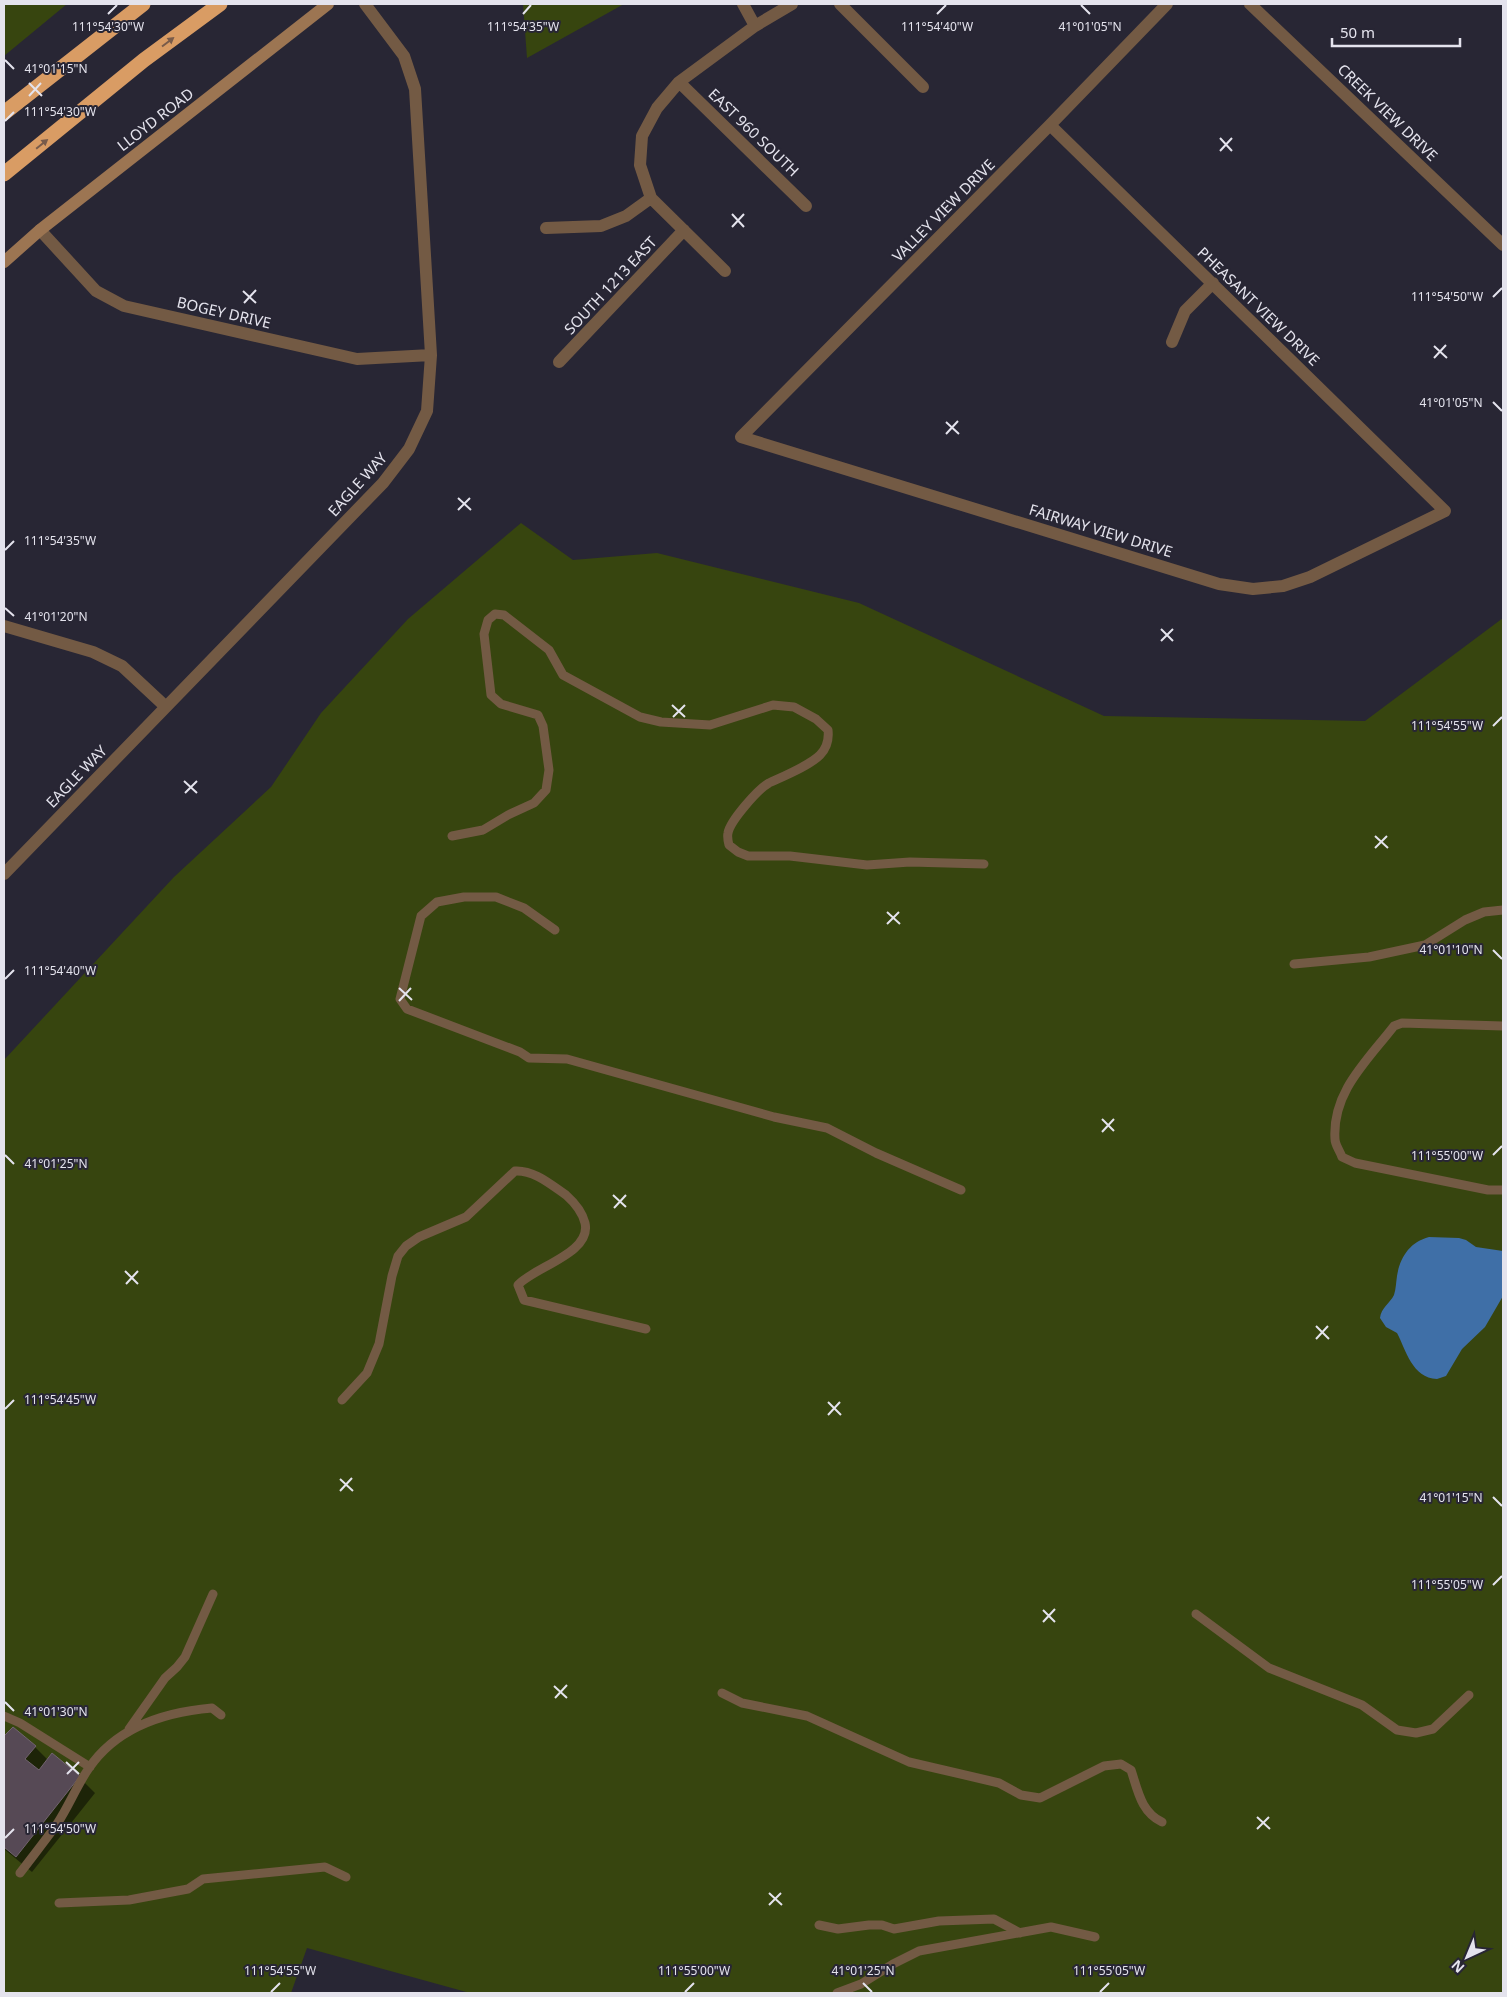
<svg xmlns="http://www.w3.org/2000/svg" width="1507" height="1997" font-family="'Noto Sans',sans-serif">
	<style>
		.green { fill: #37450f }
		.water { fill: #3f6fa7 }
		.shadow { fill: #0007 }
		.building { fill: #564955; stroke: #71636f }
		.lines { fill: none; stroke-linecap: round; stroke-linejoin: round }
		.lane { stroke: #735a44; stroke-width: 9 }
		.street { stroke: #735a44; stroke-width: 12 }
		.secondary { stroke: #9c7552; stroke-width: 12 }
		.highway { stroke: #d99c64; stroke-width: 15 }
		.oneway { fill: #785b4a }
		.ticks { fill: none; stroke: #e4e3ed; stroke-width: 2 }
		.labels { text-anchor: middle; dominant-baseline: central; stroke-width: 4; stroke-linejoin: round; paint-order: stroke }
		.street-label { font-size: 15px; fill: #e4e3ed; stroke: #282634 }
		.ticks-label { font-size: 12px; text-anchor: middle; fill: #e4e3ed; stroke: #282634; stroke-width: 4; stroke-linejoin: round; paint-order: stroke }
	</style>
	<rect width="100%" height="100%" fill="#282634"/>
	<path class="green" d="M 4,4 L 67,4 L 4,56 Z
		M 523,4 L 624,4 L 527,58 Z
		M 521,523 L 573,560 L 657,553 L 859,603 L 1104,716 L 1365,721 L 1503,618 L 1503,1993 L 470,1993 L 307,1948 L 291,1993 L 4,1993 L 4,1060 L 174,877 L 271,787 L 321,713 L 408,619 Z"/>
	<path class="water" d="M 1429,1237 L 1459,1238 L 1466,1240 L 1476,1247 L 1503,1251 L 1503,1296 L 1485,1327 L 1462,1349 L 1446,1376 L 1437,1379 C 1412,1378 1406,1350 1397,1333 L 1386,1327 L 1380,1318 C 1381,1308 1390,1303 1394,1295 C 1396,1289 1396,1282 1397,1276 C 1400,1257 1410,1242 1429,1237 Z"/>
	<path class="shadow" d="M 4,1738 L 35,1747 L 48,1760 L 79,1777 L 95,1793 L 32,1872 L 4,1849 Z"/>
	<path class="building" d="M 13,1727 L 36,1746 L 25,1759 L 39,1770 L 52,1753 L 80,1776 L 16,1857 L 4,1847 L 4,1736 Z"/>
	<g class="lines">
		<path class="lane" d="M 452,836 L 483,830 L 508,815 L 534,803 L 546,790 L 549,770 L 543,726 L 538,715 L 501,704 L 491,695 L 484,634 L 488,620 L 495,614 L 504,615 L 549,650 L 563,675 L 640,717 L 661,722 L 710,725 L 773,705 L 794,707 L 816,719 L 828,730 C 829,739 827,748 820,755 C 809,766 784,776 769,783 C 758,789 730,821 728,833 C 727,837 728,841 729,845 L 738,852 L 748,856 L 790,856 L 867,865 L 910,862 L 984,864
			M 555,930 L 524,908 L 496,897 L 464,897 L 437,902 L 421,916 L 400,999 L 407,1009 L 520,1052 L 529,1058 L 567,1059 L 774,1117 L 827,1128 L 876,1153 L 961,1190
			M 1294,964 L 1369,957 L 1425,945 L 1465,920 L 1484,912 L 1503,910
			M 1503,1026 L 1402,1023 L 1394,1026 C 1367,1061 1332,1092 1335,1139 C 1335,1145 1340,1151 1342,1157 L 1355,1163 L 1488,1190 L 1503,1190
			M 342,1400 L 367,1373 L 379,1344 L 392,1276 L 398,1256 L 406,1246 L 419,1237 L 466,1217 L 515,1171 C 534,1170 550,1184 566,1195 C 575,1203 582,1211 585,1223 C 592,1253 534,1267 518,1285 L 524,1300 L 646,1329
			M 1196,1614 L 1269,1668 L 1362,1705 L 1397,1730 L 1416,1733 L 1433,1729 L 1469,1695
			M 722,1693 L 742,1703 L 807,1716 L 909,1762 L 999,1783 L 1021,1795 L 1040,1798 L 1104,1766 L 1121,1764 L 1131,1770 C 1138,1791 1141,1812 1162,1822
			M 4,1716 L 20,1723 L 90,1767
			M 129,1729 L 165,1678 L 177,1667 L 185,1657 L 213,1594
			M 20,1873 C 32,1857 45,1841 57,1824 C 69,1806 77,1785 89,1768 C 117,1727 165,1712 212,1708 L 221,1715
			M 59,1903 L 129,1900 L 188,1889 L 203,1879 L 325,1867 L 346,1877
			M 819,1925 L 838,1929 L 869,1925 L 882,1925 L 894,1929 L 939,1921 L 994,1919 L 1020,1933
			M 837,1993 L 861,1984 L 893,1964 L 919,1951 L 1051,1927 L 1095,1937"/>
		<path class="street" d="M 743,4 L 755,26
			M 840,4 L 923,87
			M 1250,4 L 1503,245
			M 679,82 L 806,206
			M 1050,125 L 1445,511 L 1310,577 L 1283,586 L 1253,589 L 1219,584 L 741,437 L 1050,125 L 1167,4
			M 546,228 L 601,226 L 626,216 L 651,198
			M 40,230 L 96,291 L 124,306 L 357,359 L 431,355
			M 725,271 L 651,198 L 640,165 L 642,136 L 657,108 L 679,82 L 755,26 L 792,4
			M 1172,342 L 1185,311 L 1213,283
			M 559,362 L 684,230
			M 4,626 L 93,652 L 122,666 L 166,707
			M 4,874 L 383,483 L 409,449 L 427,411 L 431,355 L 415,89 L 404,56 L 365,4"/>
		<path class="secondary" d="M 4,262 L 40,230 L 328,4"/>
		<path class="highway" d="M 4,113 L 143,4
			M 4,174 L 144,60 L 220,4"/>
	</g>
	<defs><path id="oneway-solid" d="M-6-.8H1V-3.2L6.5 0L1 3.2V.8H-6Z" transform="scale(1.25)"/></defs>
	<g class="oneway">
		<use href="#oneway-solid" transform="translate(168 42) rotate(-37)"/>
		<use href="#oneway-solid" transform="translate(42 144) rotate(-39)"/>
	</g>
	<path class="ticks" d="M 1081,5 L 1090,14M 108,14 L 117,5M 523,14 L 531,5M 937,14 L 946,5M 5,60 L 14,69M 29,83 L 42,96M 29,96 L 41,83M 5,121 L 14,112M 1220,138 L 1232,151M 1220,151 L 1232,138M 732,214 L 744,227M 732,227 L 744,214M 243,291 L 256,303M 1493,297 L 1502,288M 244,303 L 256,290M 1434,346 L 1447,358M 1434,358 L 1446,345M 1493,402 L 1502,411M 946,422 L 959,434M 946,434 L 958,421M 458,498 L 471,510M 458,510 L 470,498M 5,550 L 14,541M 5,608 L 14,616M 1161,629 L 1173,641M 1161,641 L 1173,629M 672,705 L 685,717M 673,717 L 685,705M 1493,726 L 1502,717M 184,781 L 197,793M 185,793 L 197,781M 1375,836 L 1388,848M 1375,848 L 1387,836M 887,912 L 900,924M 887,924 L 899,912M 1493,950 L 1502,959M 5,979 L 14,970M 399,988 L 412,1000M 399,1001 L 411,988M 1102,1119 L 1114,1131M 1102,1132 L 1114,1119M 5,1155 L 14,1164M 1493,1155 L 1502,1146M 613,1195 L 626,1207M 614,1208 L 626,1195M 125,1271 L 138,1284M 126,1284 L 138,1271M 1316,1326 L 1329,1339M 1316,1339 L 1328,1326M 828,1402 L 841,1415M 5,1409 L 14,1400M 828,1415 L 840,1402M 340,1479 L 353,1491M 340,1491 L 352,1478M 1493,1497 L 1502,1506M 1493,1585 L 1502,1576M 1043,1610 L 1055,1622M 1043,1622 L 1055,1609M 554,1686 L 567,1698M 555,1698 L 567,1685M 5,1702 L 14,1711M 66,1762 L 79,1774M 67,1774 L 79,1762M 1257,1817 L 1270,1829M 1257,1829 L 1269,1817M 5,1838 L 14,1829M 769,1893 L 782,1905M 769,1905 L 781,1893M 863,1983 L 872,1992M 271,1992 L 280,1983M 685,1992 L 694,1983M 1100,1992 L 1109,1983"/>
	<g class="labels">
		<g class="street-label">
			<text transform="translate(1388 112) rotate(44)">CREEK VIEW DRIVE</text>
			<text transform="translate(155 119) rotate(-38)">LLOYD ROAD</text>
			<text transform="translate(754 132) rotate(44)">EAST 960 SOUTH</text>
			<text transform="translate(943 210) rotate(-45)">VALLEY VIEW DRIVE</text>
			<text transform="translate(610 285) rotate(-47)">SOUTH 1213 EAST</text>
			<text transform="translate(1259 306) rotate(44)">PHEASANT VIEW DRIVE</text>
			<text transform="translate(224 312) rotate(13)">BOGEY DRIVE</text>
			<text transform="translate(357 484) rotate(-48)">EAGLE WAY</text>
			<text transform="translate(1101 530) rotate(17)">FAIRWAY VIEW DRIVE</text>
			<text transform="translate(76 776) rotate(-46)">EAGLE WAY</text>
		</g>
	</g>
	<g class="ticks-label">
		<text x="1090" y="31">41°01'05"N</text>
		<text x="523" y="31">111°54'35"W</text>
		<text x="108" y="31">111°54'30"W</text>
		<text x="937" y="31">111°54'40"W</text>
		<text x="56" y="73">41°01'15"N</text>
		<text x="60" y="116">111°54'30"W</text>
		<text x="1447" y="301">111°54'50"W</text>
		<text x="1451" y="407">41°01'05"N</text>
		<text x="60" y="545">111°54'35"W</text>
		<text x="56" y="621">41°01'20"N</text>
		<text x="1447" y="730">111°54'55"W</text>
		<text x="1451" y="954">41°01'10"N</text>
		<text x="60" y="975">111°54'40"W</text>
		<text x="1447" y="1160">111°55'00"W</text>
		<text x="56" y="1168">41°01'25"N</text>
		<text x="60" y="1404">111°54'45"W</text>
		<text x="1451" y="1502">41°01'15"N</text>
		<text x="1447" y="1589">111°55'05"W</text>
		<text x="56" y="1716">41°01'30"N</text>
		<text x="60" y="1833">111°54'50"W</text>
		<text x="280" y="1975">111°54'55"W</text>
		<text x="694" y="1975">111°55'00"W</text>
		<text x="1109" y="1975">111°55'05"W</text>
		<text x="863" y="1975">41°01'25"N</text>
	</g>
	<rect width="1507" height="1997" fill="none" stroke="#e4e3ed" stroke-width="10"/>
	<g transform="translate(1467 1957) rotate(224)" stroke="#282634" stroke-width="4" paint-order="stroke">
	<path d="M0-4L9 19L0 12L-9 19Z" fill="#e4e3ed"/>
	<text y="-8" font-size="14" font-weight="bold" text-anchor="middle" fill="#e4e3ed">N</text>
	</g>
	<path d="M1332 38v8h128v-8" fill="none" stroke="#e4e3ed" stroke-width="2.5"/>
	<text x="1340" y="38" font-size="15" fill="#e4e3ed" stroke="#282634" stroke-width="4" paint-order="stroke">50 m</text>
</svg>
